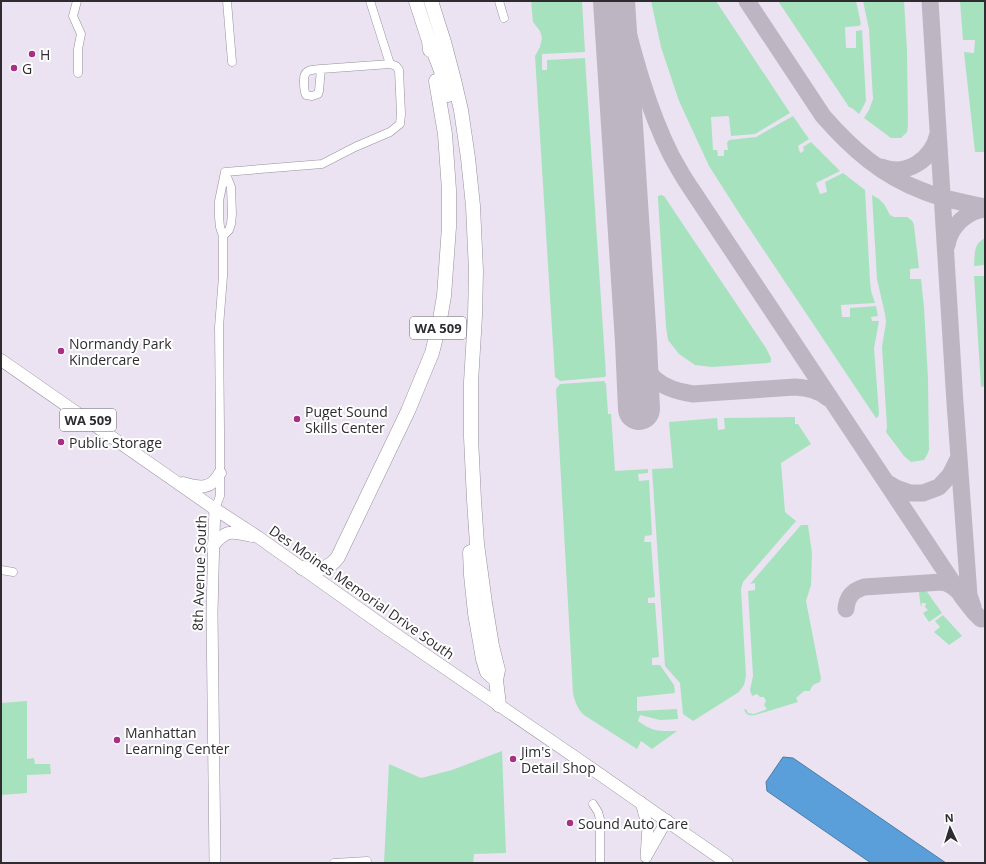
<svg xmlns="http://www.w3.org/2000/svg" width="986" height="864" font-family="'Open Sans',sans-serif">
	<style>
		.green { fill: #a7e2bf }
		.water { fill: #5a9fda; stroke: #4d7ca7 }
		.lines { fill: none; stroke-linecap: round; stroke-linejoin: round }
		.taxiway { stroke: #bdb6c2; stroke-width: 17 }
		.runway { stroke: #bdb6c2; stroke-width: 42 }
		.street-casing { stroke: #98909e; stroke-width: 9 }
		.secondary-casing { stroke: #98909e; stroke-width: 12 }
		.primary-casing { stroke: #98909e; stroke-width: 13 }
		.highway-casing { stroke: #98909e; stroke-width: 15 }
		.street { stroke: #fff; stroke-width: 8 }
		.secondary { stroke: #fff; stroke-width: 11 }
		.primary { stroke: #fff; stroke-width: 12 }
		.highway { stroke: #fff; stroke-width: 14 }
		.poi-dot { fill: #a82f84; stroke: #fff; stroke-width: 1.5 }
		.labels { text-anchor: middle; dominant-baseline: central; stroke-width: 4; stroke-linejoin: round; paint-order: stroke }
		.shield { fill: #fff; stroke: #6d6b6f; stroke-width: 1 }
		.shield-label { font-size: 13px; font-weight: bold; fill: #2f2c31 }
		.poi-label { font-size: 14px; fill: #2f2c31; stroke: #fff; text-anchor: start }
		.street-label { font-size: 14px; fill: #2f2c31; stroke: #fff }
	</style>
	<rect width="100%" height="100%" fill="#ebe3f1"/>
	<path class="green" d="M 531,1 L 582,1 L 585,52 L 542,54 L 542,70 L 547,70 L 547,60 L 585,58 L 606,375 L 605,377 L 560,381 L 555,377 L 535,56 L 540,47 L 542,38 L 540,31 L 533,22 Z
		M 651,1 L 716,1 L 790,113 L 755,134 L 731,136 L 729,117 L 728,116 L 711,117 L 713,150 L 717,150 L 718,156 L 724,156 L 724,150 L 728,150 L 727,143 L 729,140 L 756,137 L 793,116 L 809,139 L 798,146 L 800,153 L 804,151 L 803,147 L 811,142 L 840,171 L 816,183 L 820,194 L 827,192 L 825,182 L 843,173 L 865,190 L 870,281 L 871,291 L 875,303 L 841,305 L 842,317 L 850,317 L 850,308 L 876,306 L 878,316 L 871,317 L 872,321 L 879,321 L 874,348 L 879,414 L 878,417 L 876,418 L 741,216 L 709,166 L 679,101 L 661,47 Z
		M 778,1 L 856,1 L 861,24 L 859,26 L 845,27 L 846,48 L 856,48 L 856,31 L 862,30 L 866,101 L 863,107 L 859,114 L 852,108 L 849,107 Z
		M 863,1 L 904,1 L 907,50 L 908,126 L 907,132 L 901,138 L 891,138 L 864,118 L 869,110 L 873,99 L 869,29 Z
		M 960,1 L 985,1 L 985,155 L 984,152 L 975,152 L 964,52 L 974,53 L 975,40 L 963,40 Z
		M 661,195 L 664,196 L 766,348 L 771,358 L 771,362 L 768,363 L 712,367 L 695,365 L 679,354 L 668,340 L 666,327 L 658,199 L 658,196 Z
		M 872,195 L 879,199 L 884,204 L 890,215 L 894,217 L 907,217 L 910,219 L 913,222 L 914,226 L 919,268 L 910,269 L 910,279 L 921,279 L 924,307 L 928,379 L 929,450 L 927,455 L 924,460 L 911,462 L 904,456 L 886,432 L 887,427 L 882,347 L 886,322 L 885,314 L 877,279 Z
		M 985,238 L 985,265 L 974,266 C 975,254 973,244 985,238 Z
		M 974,276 L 985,276 L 985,386 L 981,387 Z
		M 604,381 L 606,384 L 608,414 L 611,414 L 615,471 L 648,469 L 648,473 L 638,474 L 639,481 L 649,480 L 652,535 L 645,536 L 644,542 L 651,542 L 655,597 L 648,598 L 648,603 L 655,603 L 659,657 L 652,658 L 652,665 L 660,665 L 674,685 L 675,693 L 637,697 L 637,711 L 677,709 L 678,719 L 660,720 L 640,715 L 638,721 C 653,732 658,731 677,731 L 652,749 L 641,741 L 637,749 L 584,715 C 577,708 575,702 573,693 L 556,389 L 560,384 Z
		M 795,417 L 795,424 L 798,424 L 811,444 L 781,463 L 785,512 L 796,521 L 743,582 L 741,589 L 746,676 L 744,685 L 739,692 L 693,721 L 683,714 L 680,683 L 665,666 L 652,469 L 673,468 L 669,422 L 717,418 L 718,430 L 725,429 L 724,418 Z
		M 801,525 L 808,525 L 812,553 L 811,585 L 806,601 L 821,678 L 820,682 C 815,683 811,686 810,691 L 804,691 L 796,698 L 798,702 L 755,715 C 749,716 747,715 744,710 L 746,709 L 748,713 L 754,714 L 767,709 L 764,705 L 766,701 L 764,697 L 760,697 L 757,694 L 752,696 L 750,690 L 753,676 L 748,591 L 755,590 L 755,583 L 750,584 Z
		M 919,589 L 925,589 L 942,613 L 929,622 L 923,613 L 928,610 L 925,607 L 926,603 L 922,603 L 921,607 C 920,600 919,596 919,589 Z
		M 943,615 L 962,636 L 949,645 L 934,632 L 940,627 L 935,621 Z
		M 27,701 L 27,759 L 34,758 L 35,764 L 50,764 L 51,774 L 27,775 L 27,793 L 1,795 L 1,703 Z
		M 502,751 L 506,853 L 474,854 L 473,863 L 384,863 L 389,764 L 421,778 L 452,770 Z"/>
	<path class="water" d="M 783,757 L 793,758 L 946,863 L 871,863 L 767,791 L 766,782 Z"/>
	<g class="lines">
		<path class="taxiway" d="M 620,1 C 633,53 647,107 671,155 C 677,166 683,177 690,187 L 963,598 L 974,612 L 981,619
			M 747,1 L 823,116 C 851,148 882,176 923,191 C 943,199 964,203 985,207
			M 930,1 L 955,403 L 969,595 L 973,607
			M 881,167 C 906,177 932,160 938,134
			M 947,245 C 950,227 966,211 985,209
			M 636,342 C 644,376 659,389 693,394 L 795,387 C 808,388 818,390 828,398
			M 886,482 L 896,488 L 910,493 L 923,493 L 939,487 L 950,475 L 959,457
			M 846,609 C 847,597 852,591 864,587 L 942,582 C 949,583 953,586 958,591"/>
		<path class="runway" d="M 614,1 L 636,342 L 639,409"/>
		<g class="street-casing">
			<path id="street" d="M 77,1 L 73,16 L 81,34 L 78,49 L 78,73
				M 227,1 L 232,62
				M 499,1 L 504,18
				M 321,69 L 319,91 L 318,94 L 312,96 L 306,95 C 304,91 304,87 304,82 C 303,69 311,70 321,69 L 390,64
				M 225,172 L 322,164 L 355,147 L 390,132 L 400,124 L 401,114 L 399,70 L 396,66 L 390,64 L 370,1
				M 223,236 L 229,230 L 231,224 L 232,214 L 231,187 L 225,172
				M 215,509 L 220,496 L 220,430 L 219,327 L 223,276 L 223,236 L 220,227 L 219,217 L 219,201 L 225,172
				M 1,570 L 13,572
				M 593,804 L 598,812 L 600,819 L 600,863
				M 334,863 L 367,861"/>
		</g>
		<g class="secondary-casing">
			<path id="secondary" d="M 215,509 L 214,533 L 212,613 L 215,863
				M 641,802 L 648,828 L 646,857
				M 647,855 L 667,820"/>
		</g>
		<g class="primary-casing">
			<path id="primary" d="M 1,360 L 215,509 L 258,537 L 385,627 L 585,764 L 727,863
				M 183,483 C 200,488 211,490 220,473
				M 213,546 C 227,528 232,532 252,536"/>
		</g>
		<g class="highway-casing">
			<path id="highway" d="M 416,1 L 429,41 L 430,50
				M 431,1 L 444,42 L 454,80 L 461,110 L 468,158 L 473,206 L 476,271 L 475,316 L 471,382 L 471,437 L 474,500 L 477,544 L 485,603 L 492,646 L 498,670 L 496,680 L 499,705
				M 429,41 C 437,59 444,76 448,95
				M 470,552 L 471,575 L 475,613 L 483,659 L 487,672 L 496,680
				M 302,568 C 317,569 328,571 338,557 L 408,411 L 432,353 L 439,325 L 444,296 L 449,227 L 449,190 L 445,134 L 436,81"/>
		</g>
		<use href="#street" class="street"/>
		<use href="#secondary" class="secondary"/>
		<use href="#primary" class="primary"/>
		<use href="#highway" class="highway"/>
	</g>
	<g class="poi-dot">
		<circle cx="32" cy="54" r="4"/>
		<circle cx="14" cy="68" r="4"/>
		<circle cx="61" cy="351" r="4"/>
		<circle cx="297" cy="419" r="4"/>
		<circle cx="61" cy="442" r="4"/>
		<circle cx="117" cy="740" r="4"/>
		<circle cx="513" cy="759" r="4"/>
		<circle cx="570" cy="823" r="4"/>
	</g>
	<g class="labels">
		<g class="shield">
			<rect x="410" y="317" width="56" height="22" rx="3"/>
			<rect x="60" y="409" width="56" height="22" rx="3"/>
		</g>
		<g class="shield-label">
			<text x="438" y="328">WA 509</text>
			<text x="88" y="420">WA 509</text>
		</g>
		<g class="poi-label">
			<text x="40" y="54">H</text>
			<text x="22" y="68">G</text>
			<text x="69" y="343">Normandy Park<tspan x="69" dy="16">Kindercare</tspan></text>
			<text x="305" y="411">Puget Sound<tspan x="305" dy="16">Skills Center</tspan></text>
			<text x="69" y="442">Public Storage</text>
			<text x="125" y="732">Manhattan<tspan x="125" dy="16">Learning Center</tspan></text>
			<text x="521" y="751">Jim's<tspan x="521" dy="16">Detail Shop</tspan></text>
			<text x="578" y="823">Sound Auto Care</text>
		</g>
		<g class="street-label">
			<text transform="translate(199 573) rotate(-88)">8th Avenue South</text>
			<text transform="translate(362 592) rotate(35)">Des Moines Memorial Drive South</text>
		</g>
	</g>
	<rect width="986" height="864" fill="none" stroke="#2f2c31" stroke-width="4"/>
	<g transform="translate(950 828) rotate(356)" stroke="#ffffff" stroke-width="3" paint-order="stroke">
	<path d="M0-3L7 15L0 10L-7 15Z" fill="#2f2c31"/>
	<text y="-6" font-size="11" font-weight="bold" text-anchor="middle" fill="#2f2c31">N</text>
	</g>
</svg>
